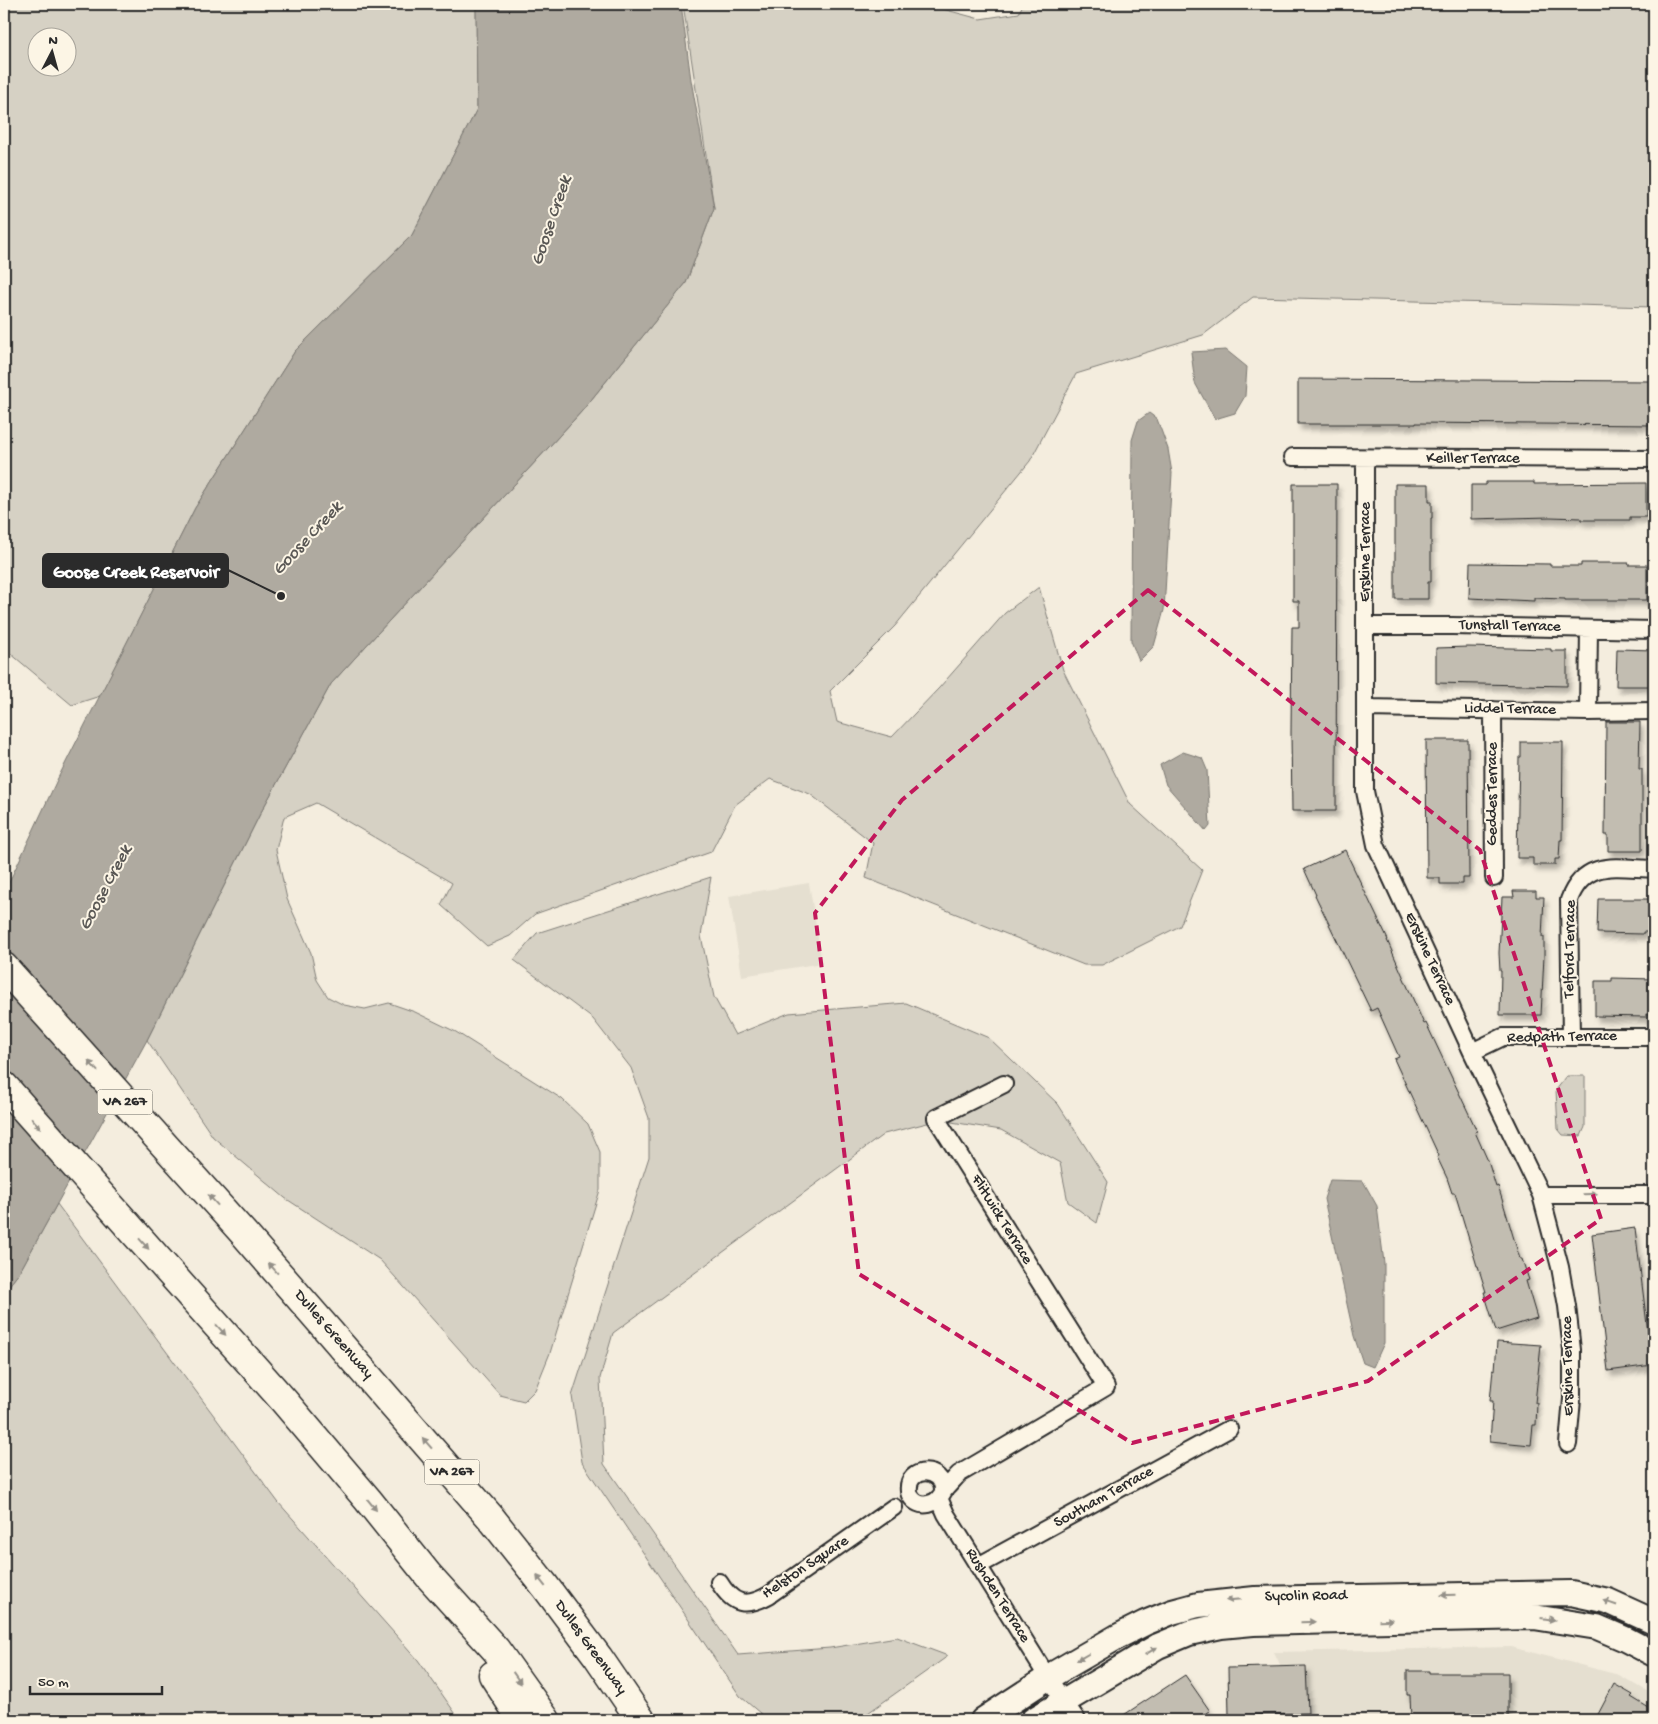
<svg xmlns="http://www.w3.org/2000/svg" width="1658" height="1724" font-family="'Gochi Hand',sans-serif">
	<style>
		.built { fill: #e5dfd0 }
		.green { fill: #d6d1c4; stroke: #807e78; fill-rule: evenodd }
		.water { fill: #afaaa0; stroke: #7a7771 }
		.building { fill: #c2bdb1; stroke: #2b2b2b; filter: url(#shadow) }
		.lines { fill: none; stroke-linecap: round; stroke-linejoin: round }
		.street-casing { stroke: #2b2b2b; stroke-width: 20 }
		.secondary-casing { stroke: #2b2b2b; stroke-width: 28 }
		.highway-casing { stroke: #2b2b2b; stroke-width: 31 }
		.street { stroke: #fcf5e5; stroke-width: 16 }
		.secondary { stroke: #fcf5e5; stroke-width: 24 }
		.highway { stroke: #fcf5e5; stroke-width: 28 }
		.oneway { fill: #949088 }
		.marked { fill: none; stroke: #c2185b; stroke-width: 4; stroke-dasharray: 10 6; stroke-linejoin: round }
		.labels { text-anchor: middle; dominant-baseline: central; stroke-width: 4; stroke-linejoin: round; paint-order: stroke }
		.shield { fill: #fcf5e5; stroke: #6a6863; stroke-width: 1 }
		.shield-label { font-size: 15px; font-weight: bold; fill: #2b2b2b }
		.street-label { font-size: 16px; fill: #2b2b2b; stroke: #fcf5e5 }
		.water-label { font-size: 18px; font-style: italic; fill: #595754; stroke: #fcf5e5 }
		.leader { fill: none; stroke: #2b2b2b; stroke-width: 2 }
		.callout-dot { fill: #2b2b2b; stroke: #fcf5e5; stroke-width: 2 }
		.callout { fill: #2b2b2b; stroke: #2b2b2b; stroke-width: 2 }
		.callout-label { font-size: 18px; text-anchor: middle; font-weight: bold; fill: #fff }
	</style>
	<defs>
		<filter id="shadow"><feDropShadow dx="3" dy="5.5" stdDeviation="2.5" flood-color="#0004"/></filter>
	</defs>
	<rect width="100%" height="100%" fill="#f4edde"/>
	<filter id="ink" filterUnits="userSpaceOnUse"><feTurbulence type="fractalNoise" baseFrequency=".02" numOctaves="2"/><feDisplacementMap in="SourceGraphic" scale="10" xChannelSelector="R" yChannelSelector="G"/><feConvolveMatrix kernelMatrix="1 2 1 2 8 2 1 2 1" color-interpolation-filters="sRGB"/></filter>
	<g filter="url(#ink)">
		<path class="built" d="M 809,883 L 822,963 L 742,976 L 729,896 Z
			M 1511,1647 L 1619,1675 L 1654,1695 L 1654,1720 L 1307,1720 L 1274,1652 Z"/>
		<path class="green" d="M 4,4 L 476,4 L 477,109 L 412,235 L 295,351 L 195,508 L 100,696 L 72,705 L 4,648 ZM 38,38 L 68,38 L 68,68 L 38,68 Z
			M 683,4 L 924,4 L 980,19 L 1019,13 L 1023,4 L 1654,4 L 1654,307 L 1253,297 L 1203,335 L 1076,374 L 1030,461 L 895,626 L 830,691 L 837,722 L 892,737 L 939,688 L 1005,613 L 1039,587 L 1063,670 L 1130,804 L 1202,870 L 1180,926 L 1102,965 L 1084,965 L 866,878 L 873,843 L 810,794 L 770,779 L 735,805 L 711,852 L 535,914 L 510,936 L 487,946 L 441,905 L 452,883 L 316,803 L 284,817 L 276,850 L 287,899 L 311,953 L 317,980 L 328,997 L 344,1005 L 365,1009 L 389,1003 L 415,1012 L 456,1032 L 562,1099 L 588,1124 L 600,1152 L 600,1190 L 550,1353 L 535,1390 L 524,1401 L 500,1395 L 380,1260 L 285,1198 L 213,1137 L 147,1040 L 260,814 L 331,684 L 582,411 L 686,283 L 714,208 Z
			M 711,877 L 701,936 L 714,997 L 735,1035 L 789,1013 L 906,1003 L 989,1038 L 1058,1104 L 1108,1182 L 1097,1223 L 1068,1202 L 1060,1163 L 1001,1130 L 939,1120 L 884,1134 L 613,1333 L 600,1378 L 604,1464 L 738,1655 L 830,1648 L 897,1637 L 948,1656 L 858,1720 L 768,1720 L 740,1696 L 582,1462 L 572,1396 L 649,1157 L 649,1118 L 631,1068 L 593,1019 L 514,960 L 537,933 Z
			M 1567,1076 L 1585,1076 L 1585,1127 L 1581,1136 L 1563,1135 L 1558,1129 L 1556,1090 Z
			M 57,1204 L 278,1502 L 418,1660 L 460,1720 L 4,1720 L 4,1292 L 19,1273 Z"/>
		<path class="water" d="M 476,4 L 681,4 L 691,80 L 714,208 L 686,283 L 582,411 L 331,684 L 260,814 L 147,1040 L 19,1273 L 4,1292 L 4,893 L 57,780 L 195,508 L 295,351 L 412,235 L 477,109 Z
			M 1226,350 L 1247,367 L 1245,396 L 1235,413 L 1215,419 L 1195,383 L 1191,352 Z
			M 1149,413 L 1157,419 L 1168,449 L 1172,473 L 1164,610 L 1154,646 L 1139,661 L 1131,641 L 1132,440 L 1138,421 Z
			M 1183,752 L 1202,758 L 1207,770 L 1210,826 L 1206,831 L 1166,785 L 1160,765 Z
			M 1330,1180 L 1363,1181 L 1377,1206 L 1384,1263 L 1384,1343 L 1373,1367 L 1363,1363 L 1354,1336 L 1324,1199 Z"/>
		<path class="building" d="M 1298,379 L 1650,381 L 1650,388 L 1654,388 L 1654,425 L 1416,423 L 1416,424 L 1298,424 Z
			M 1486,482 L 1534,482 L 1534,484 L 1646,483 L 1646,517 L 1630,517 L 1630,520 L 1581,520 L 1581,518 L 1550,517 L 1471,519 L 1471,485 L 1486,485 Z
			M 1293,484 L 1337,484 L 1336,811 L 1292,811 L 1291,732 L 1292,627 L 1299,627 L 1299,601 L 1293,601 Z
			M 1395,484 L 1429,484 L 1429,501 L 1432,501 L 1432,518 L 1431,518 L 1431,582 L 1428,582 L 1428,599 L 1395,599 Z
			M 1470,563 L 1550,564 L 1550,566 L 1581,566 L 1581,563 L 1629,563 L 1629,565 L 1647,565 L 1647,600 L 1565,600 L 1565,599 L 1534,598 L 1534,601 L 1469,598 Z
			M 1468,647 L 1551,649 L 1551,651 L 1567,651 L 1567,686 L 1436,683 L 1436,648 Z
			M 1617,649 L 1654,650 L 1654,686 L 1616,686 Z
			M 1606,722 L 1640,722 L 1639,769 L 1642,769 L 1642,851 L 1608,851 L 1608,835 L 1605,835 Z
			M 1426,740 L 1468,740 L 1469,878 L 1463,878 L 1463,884 L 1440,884 L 1440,878 L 1427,878 Z
			M 1521,742 L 1563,742 L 1562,840 L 1560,840 L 1559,859 L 1555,859 L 1555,865 L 1533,865 L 1533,858 L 1517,858 L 1519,757 L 1521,757 Z
			M 1345,850 L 1388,940 L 1387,940 L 1424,1024 L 1426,1023 L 1477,1131 L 1475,1132 L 1488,1161 L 1496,1187 L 1498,1186 L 1520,1259 L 1522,1259 L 1529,1280 L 1526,1281 L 1537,1318 L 1496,1331 L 1484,1292 L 1486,1292 L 1478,1266 L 1477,1266 L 1455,1193 L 1452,1193 L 1447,1178 L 1437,1157 L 1439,1156 L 1394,1059 L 1399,1057 L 1377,1008 L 1371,1011 L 1315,895 L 1316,895 L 1304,869 Z
			M 1513,891 L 1536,891 L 1536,897 L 1544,897 L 1542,937 L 1544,937 L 1544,956 L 1541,1015 L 1500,1015 L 1501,971 L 1500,971 L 1499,953 L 1502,897 L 1514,897 Z
			M 1598,899 L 1654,899 L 1654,932 L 1643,932 L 1643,934 L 1597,933 Z
			M 1612,978 L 1654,979 L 1654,1014 L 1646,1014 L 1646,1017 L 1595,1016 L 1595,981 L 1612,981 Z
			M 1635,1228 L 1652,1365 L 1608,1371 L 1592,1234 Z
			M 1497,1342 L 1541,1345 L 1535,1403 L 1537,1403 L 1536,1425 L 1533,1425 L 1531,1445 L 1490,1441 L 1493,1401 L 1490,1401 L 1493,1369 L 1495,1370 Z
			M 1306,1666 L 1308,1713 L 1229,1715 L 1228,1668 Z
			M 1407,1671 L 1429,1671 L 1429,1673 L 1508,1673 L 1508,1720 L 1411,1720 L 1410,1695 L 1407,1695 Z
			M 1185,1675 L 1210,1711 L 1196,1720 L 1116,1720 Z
			M 1614,1684 L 1633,1695 L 1631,1697 L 1654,1711 L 1654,1720 L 1595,1720 Z"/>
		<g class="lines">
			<g class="street-casing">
				<path id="street" d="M 1293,457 L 1654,459
					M 1365,459 L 1365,791 L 1376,845 L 1472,1052 L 1541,1195 L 1560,1267 L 1567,1306 L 1572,1350 L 1572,1399 L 1568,1444
					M 1366,626 L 1452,626 L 1654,630
					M 1366,708 L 1588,712 L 1654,711
					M 1493,710 L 1494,878
					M 1588,712 L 1589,629
					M 1571,1037 L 1569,900 C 1585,858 1617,868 1654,869
					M 1472,1052 L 1503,1037 L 1654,1037
					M 1541,1195 L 1654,1195
					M 943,1491 C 944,1466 906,1466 909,1491 C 909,1495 913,1501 918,1503 C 924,1506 934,1504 939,1498 C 942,1495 943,1491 946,1488 C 950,1484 954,1479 959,1474 L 1106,1387 L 936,1118 L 1004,1084
					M 939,1498 L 946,1514 L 1048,1678 L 1077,1720
					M 978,1566 L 1229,1429
					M 719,1582 C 733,1605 746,1608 769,1595 L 894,1507"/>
			</g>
			<g class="secondary-casing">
				<path id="secondary" d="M 983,1720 L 1055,1673 L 1117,1637 L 1145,1623 L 1172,1612 L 1198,1605 L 1255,1599 L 1571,1593 L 1608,1601 L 1654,1622
					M 1033,1720 L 1158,1646 L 1189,1633 L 1221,1626 L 1253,1623 L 1534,1617 L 1597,1627 L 1625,1639 L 1654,1654"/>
			</g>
			<g class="highway-casing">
				<path id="highway" d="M 4,967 L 246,1236 L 491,1518 L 545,1586 L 598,1657 L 641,1720
					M 4,1086 L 284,1401 L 368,1500 L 428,1575 L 496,1650 L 546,1720
					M 493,1675 L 522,1720"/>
			</g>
			<use href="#street" class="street"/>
			<use href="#secondary" class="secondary"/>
			<use href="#highway" class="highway"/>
		</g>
		<defs><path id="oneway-solid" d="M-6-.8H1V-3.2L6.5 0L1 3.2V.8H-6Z" transform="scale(1.25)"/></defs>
		<g class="oneway">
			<use href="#oneway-solid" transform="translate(93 1066) rotate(-132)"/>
			<use href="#oneway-solid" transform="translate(36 1123) rotate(48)"/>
			<use href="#oneway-solid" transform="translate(1590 1194) rotate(-1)"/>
			<use href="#oneway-solid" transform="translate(213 1200) rotate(-132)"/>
			<use href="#oneway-solid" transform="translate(144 1244) rotate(48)"/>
			<use href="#oneway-solid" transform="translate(273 1268) rotate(-131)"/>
			<use href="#oneway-solid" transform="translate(221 1330) rotate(48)"/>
			<use href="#oneway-solid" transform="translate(427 1443) rotate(-131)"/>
			<use href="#oneway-solid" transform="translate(372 1505) rotate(51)"/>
			<use href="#oneway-solid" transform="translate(541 1581) rotate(-128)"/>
			<use href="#oneway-solid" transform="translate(1448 1595) rotate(179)"/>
			<use href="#oneway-solid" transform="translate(1233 1600) rotate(175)"/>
			<use href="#oneway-solid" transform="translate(1610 1603) rotate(-161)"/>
			<use href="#oneway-solid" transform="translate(1548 1619) rotate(7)"/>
			<use href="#oneway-solid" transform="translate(1386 1620) rotate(-1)"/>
			<use href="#oneway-solid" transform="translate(1308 1622) rotate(-1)"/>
			<use href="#oneway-solid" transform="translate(1151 1651) rotate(-31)"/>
			<use href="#oneway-solid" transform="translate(1083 1657) rotate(150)"/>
			<use href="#oneway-solid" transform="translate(517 1678) rotate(55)"/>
		</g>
	</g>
	<path class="marked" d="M 1148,590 L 1480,850 L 1601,1219 L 1368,1381 L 1132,1443 L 859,1274 L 815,913 L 902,800 Z"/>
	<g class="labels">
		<g class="shield">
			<rect x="97.5" y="1089.5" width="55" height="25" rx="4"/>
			<rect x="424.5" y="1459.5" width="55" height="25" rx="4"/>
		</g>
		<g class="shield-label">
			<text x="125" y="1102">VA 267</text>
			<text x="452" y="1472">VA 267</text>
		</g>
		<g class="street-label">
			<text x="1473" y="459">Keiller Terrace</text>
			<text transform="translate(1366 552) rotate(-90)">Erskine Terrace</text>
			<text transform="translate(1510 627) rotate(1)">Tunstall Terrace</text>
			<text transform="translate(1510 710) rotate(1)">Liddel Terrace</text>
			<text transform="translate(1493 794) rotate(-90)">Geddes Terrace</text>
			<text transform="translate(1571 949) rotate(-89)">Telford Terrace</text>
			<text transform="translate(1429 959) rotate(65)">Erskine Terrace</text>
			<text transform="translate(1562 1038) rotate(-1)">Redpath Terrace</text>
			<text transform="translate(1001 1220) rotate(58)">Flitwick Terrace</text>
			<text transform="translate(333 1335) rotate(49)">Dulles Greenway</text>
			<text transform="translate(1569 1366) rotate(-91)">Erskine Terrace</text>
			<text transform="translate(1104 1498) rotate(-29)">Southam Terrace</text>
			<text transform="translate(806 1568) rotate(-34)">Helston Square</text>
			<text transform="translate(997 1596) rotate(58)">Rushden Terrace</text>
			<text transform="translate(1306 1597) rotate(-1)">Sycolin Road</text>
			<text transform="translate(590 1648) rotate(54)">Dulles Greenway</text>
		</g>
		<g class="water-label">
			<text transform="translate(552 221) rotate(-71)">Goose Creek</text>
			<text transform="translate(308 539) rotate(-47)">Goose Creek</text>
			<text transform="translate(106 888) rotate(-62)">Goose Creek</text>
		</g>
	</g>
	<path class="leader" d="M281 596L228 570"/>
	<circle class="callout-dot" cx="281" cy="596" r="5"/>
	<rect class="callout" x="43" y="554" width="185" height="33" rx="5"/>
	<g class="callout-label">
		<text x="136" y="577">Goose Creek Reservoir</text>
	</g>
	<rect width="1658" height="1724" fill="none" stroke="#fcf5e5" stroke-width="20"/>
	<rect x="10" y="10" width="1638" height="1704" fill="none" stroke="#2b2b2b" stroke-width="2" filter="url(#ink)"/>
	<g transform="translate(52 52) rotate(6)"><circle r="24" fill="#fcf5e5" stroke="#a8a49b"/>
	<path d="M0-4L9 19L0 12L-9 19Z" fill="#2b2b2b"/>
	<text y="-8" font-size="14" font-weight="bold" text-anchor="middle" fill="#2b2b2b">N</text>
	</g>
	<path d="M30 1686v8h132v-8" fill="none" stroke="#2b2b2b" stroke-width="2.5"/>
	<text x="38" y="1686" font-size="15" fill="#2b2b2b" stroke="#fcf5e5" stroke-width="4" paint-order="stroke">50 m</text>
</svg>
